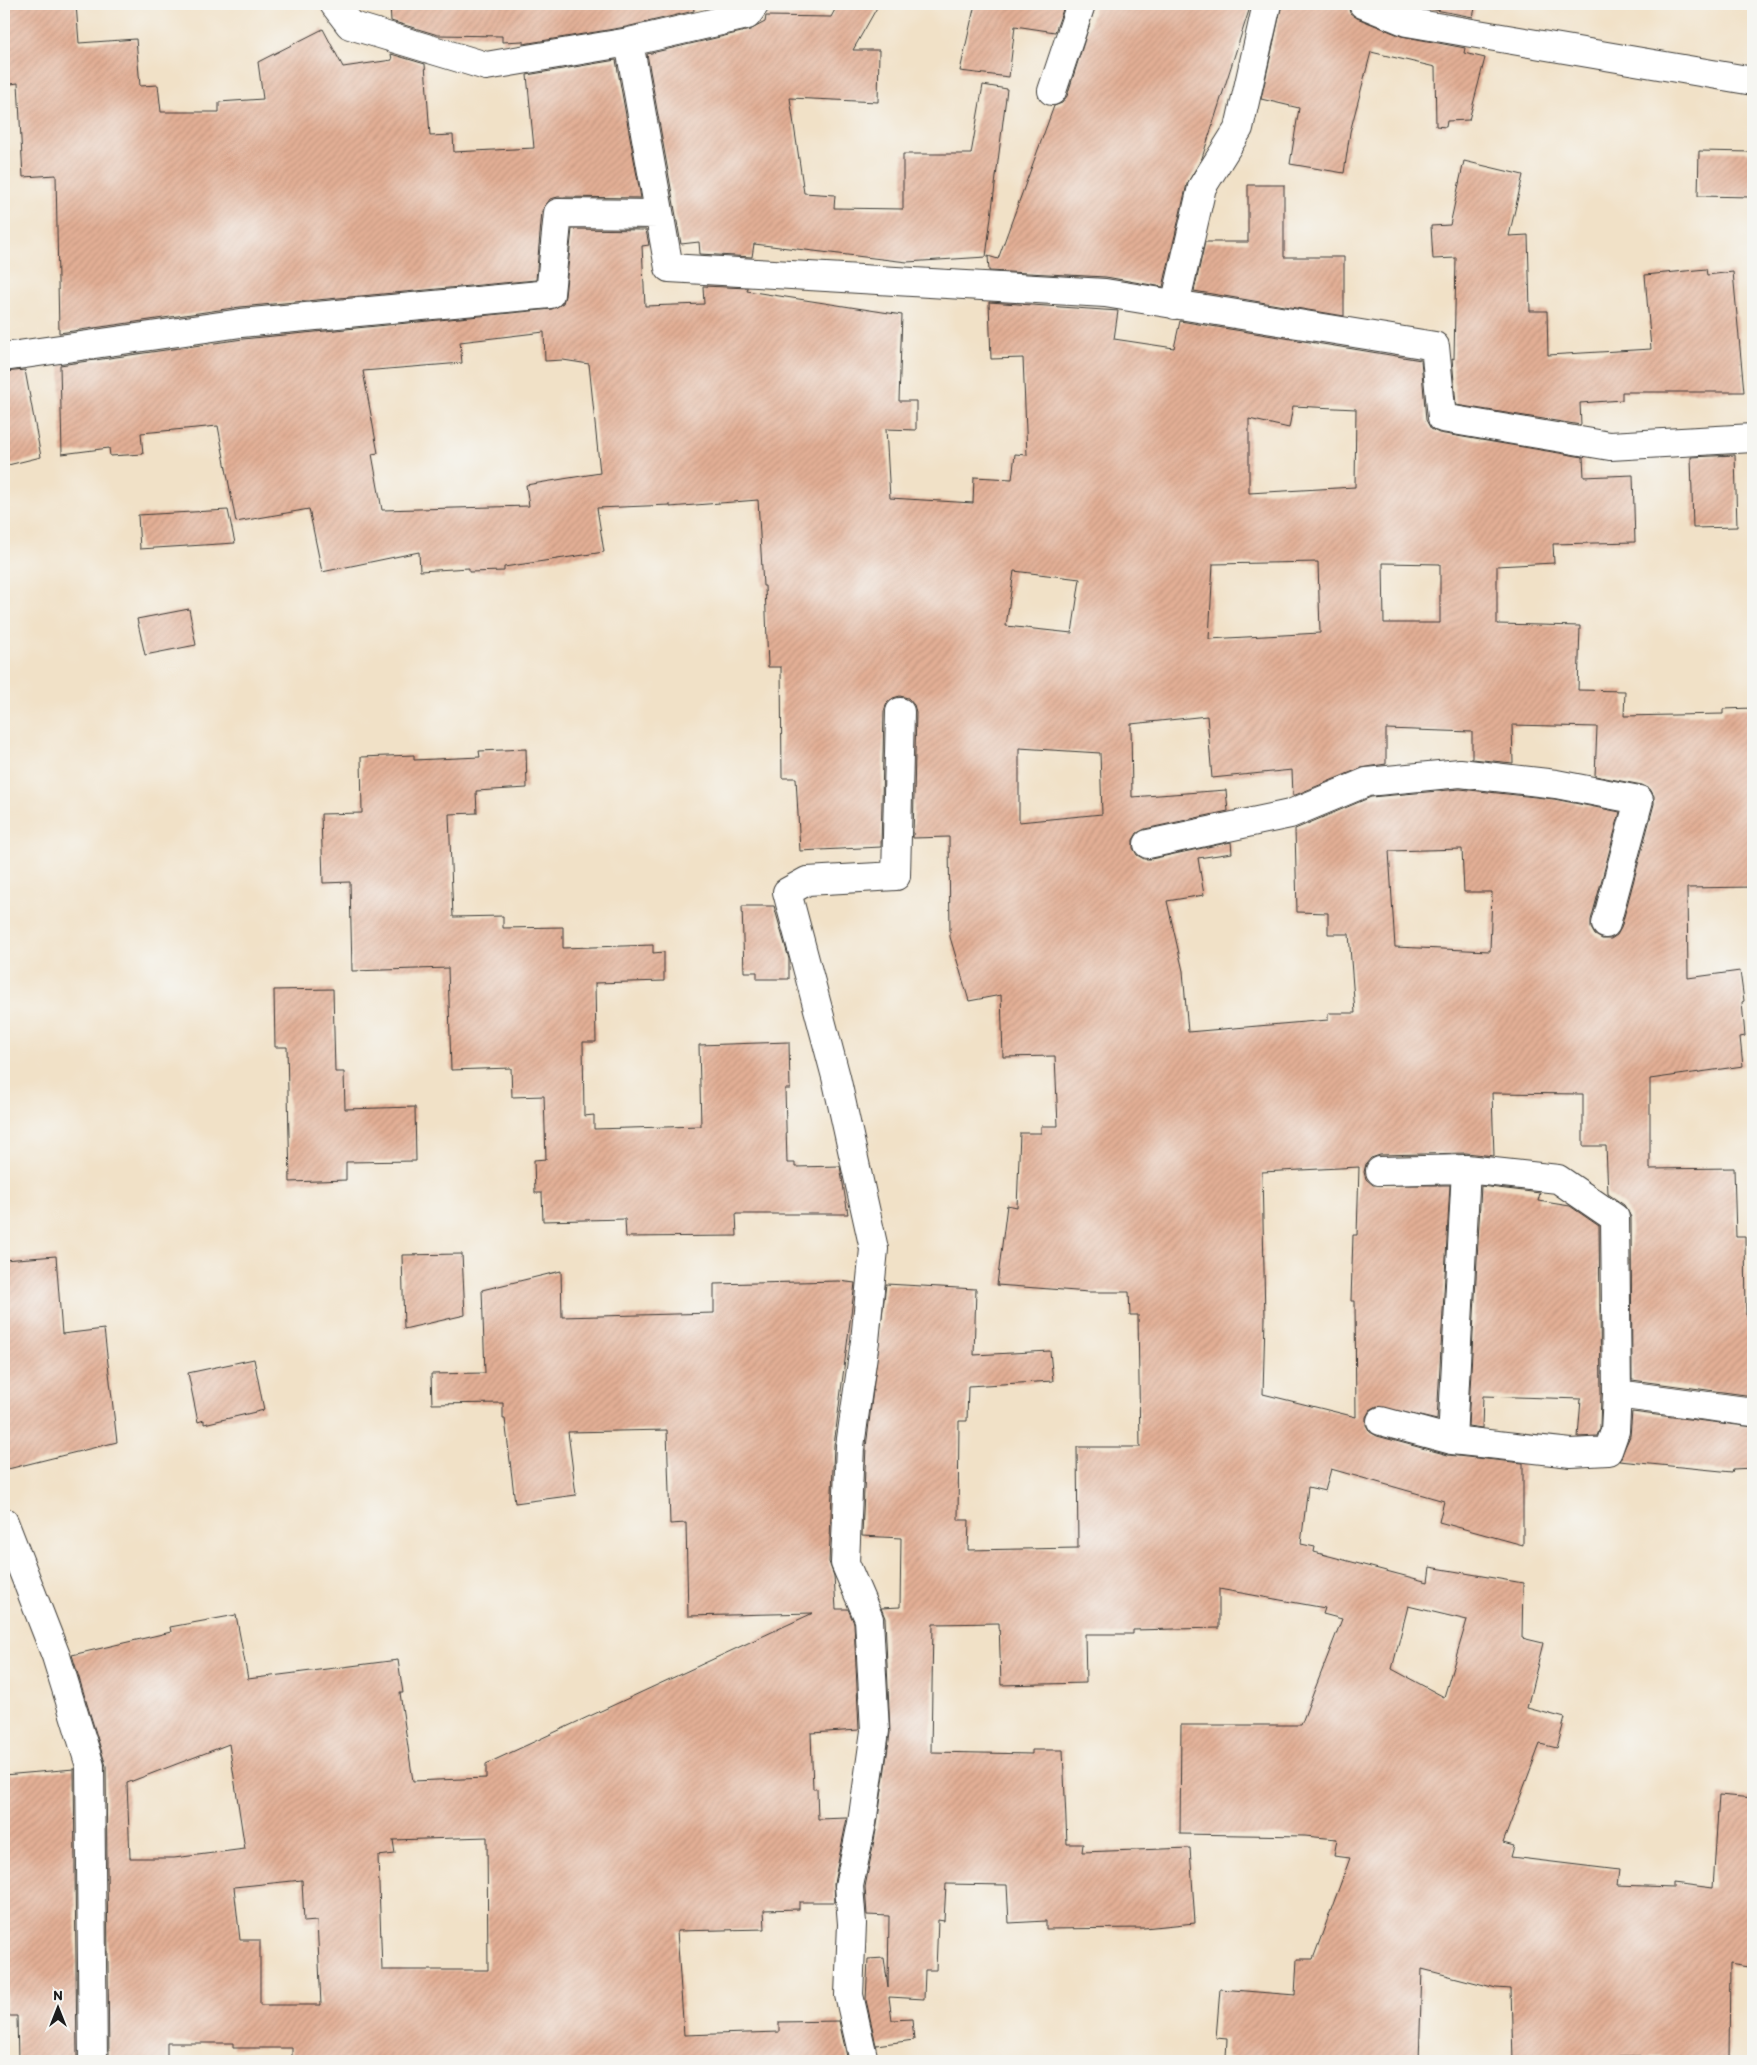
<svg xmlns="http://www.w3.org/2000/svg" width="1757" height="2065" font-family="Itim,sans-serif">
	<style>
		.building { fill: url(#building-hatch); fill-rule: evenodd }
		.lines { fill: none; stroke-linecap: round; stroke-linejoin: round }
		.minor-casing { stroke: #3c3a36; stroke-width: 30 }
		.minor { stroke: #fff; stroke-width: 28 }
	</style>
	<defs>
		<pattern id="building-hatch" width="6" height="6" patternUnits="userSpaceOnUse" patternTransform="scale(1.25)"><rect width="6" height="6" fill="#e3af95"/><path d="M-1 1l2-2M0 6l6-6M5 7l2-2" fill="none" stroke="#c29680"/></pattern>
	</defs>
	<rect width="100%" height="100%" fill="#f6f6f2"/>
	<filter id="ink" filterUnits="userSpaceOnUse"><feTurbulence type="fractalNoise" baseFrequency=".02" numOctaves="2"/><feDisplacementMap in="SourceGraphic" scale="10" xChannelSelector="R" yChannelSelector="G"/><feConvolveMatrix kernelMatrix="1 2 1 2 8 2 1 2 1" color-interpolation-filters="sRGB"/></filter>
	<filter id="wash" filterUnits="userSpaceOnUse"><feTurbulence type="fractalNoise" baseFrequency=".0096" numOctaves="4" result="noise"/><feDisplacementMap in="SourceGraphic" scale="20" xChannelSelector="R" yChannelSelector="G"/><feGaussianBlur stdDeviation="1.12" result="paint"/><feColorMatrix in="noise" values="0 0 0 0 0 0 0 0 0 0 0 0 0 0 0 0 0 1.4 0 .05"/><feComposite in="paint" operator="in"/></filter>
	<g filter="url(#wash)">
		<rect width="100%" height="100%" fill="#f1e1c7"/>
		<g id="blocks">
			<path class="building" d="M 4,4 L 76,4 L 79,43 L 136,39 L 140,86 L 158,85 L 161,112 L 219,112 L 219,102 L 263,99 L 258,62 L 323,29 L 343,67 L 392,60 L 391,54 L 425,64 L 430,136 L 453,135 L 454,152 L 534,148 L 527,75 L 616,60 L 641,198 L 558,197 L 550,199 L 542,211 L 536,280 L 240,307 L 59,333 L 56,175 L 23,177 L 18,83 L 4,85 Z
				M 390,4 L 693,4 L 694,11 L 626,27 L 523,44 L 523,41 L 502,42 L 502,36 L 438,35 L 391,21 Z
				M 838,4 L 879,4 L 853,50 L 879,50 L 878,102 L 790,98 L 804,193 L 835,195 L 834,208 L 903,209 L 903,154 L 971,154 L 983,85 L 1007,89 L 986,257 L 907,262 L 754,244 L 752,257 L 700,254 L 699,242 L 681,244 L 647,54 L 750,30 L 765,22 L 766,16 L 831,17 Z
				M 975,4 L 1065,4 L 1055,32 L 1015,26 L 1009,77 L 960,71 Z
				M 1096,4 L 1251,4 L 1202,158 L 1187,184 L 1163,287 L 1106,277 L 989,271 L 988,256 L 998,259 L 1054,106 L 1062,103 L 1067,96 Z
				M 1282,4 L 1348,4 L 1350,13 L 1357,18 L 1401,36 L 1465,48 L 1464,53 L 1485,58 L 1469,120 L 1447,121 L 1446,127 L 1436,126 L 1435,67 L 1371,52 L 1350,132 L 1344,173 L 1290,164 L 1299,108 L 1261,99 Z
				M 1404,4 L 1476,4 L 1473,17 Z
				M 1699,151 L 1753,152 L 1752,197 L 1698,196 Z
				M 1464,161 L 1523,175 L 1509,236 L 1528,235 L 1530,311 L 1547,311 L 1548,355 L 1651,349 L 1645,275 L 1706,269 L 1707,275 L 1733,272 L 1744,392 L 1622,392 L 1622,400 L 1580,403 L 1581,425 L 1456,405 L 1452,358 L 1454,359 L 1456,258 L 1433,259 L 1431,226 L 1450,225 Z
				M 1248,185 L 1284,185 L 1284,257 L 1344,257 L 1344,316 L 1194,291 L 1205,242 L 1248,242 Z
				M 572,229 L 646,230 L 649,245 L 642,246 L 645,306 L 704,304 L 703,286 L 748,288 L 747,291 L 902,315 L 899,401 L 916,401 L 916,430 L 886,429 L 890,498 L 973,503 L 974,477 L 1012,479 L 1015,454 L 1027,455 L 1023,358 L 991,359 L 989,302 L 1118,311 L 1114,339 L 1174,348 L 1180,321 L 1421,360 L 1426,420 L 1431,429 L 1439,433 L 1583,457 L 1584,477 L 1633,475 L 1635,542 L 1553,544 L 1554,563 L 1497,566 L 1497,624 L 1580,626 L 1578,690 L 1625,691 L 1624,716 L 1723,714 L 1723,709 L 1753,708 L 1753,887 L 1687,888 L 1688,978 L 1740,971 L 1744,1001 L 1742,1002 L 1745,1036 L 1740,1037 L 1743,1066 L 1650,1079 L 1650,1169 L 1734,1168 L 1736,1237 L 1745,1237 L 1746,1315 L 1753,1315 L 1753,1396 L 1632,1380 L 1631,1217 L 1624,1205 L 1608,1194 L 1606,1146 L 1583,1146 L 1583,1094 L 1492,1093 L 1494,1156 L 1466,1153 L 1380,1155 L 1371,1158 L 1366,1164 L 1364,1172 L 1366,1179 L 1373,1185 L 1450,1185 L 1437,1420 L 1377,1406 L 1370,1410 L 1366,1417 L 1366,1425 L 1370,1432 L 1377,1436 L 1448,1455 L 1523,1463 L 1523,1545 L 1439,1522 L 1444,1501 L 1331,1469 L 1325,1491 L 1308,1487 L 1301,1544 L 1315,1547 L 1314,1552 L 1428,1582 L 1430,1567 L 1523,1583 L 1522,1638 L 1543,1643 L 1527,1708 L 1565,1718 L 1557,1748 L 1540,1744 L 1503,1843 L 1514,1846 L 1511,1857 L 1619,1870 L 1617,1885 L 1673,1887 L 1673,1883 L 1713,1888 L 1719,1795 L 1753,1798 L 1753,1936 L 1749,1967 L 1730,1964 L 1729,2061 L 1666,2061 L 1666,2057 L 1575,2057 L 1575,2061 L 1513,2061 L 1511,1989 L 1496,1988 L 1422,1969 L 1419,2061 L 1258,2061 L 1226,2058 L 1227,2039 L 1216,2038 L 1220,1989 L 1295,1995 L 1297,1959 L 1313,1959 L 1350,1858 L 1334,1856 L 1337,1839 L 1305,1836 L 1180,1834 L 1181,1725 L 1301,1725 L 1342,1619 L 1323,1614 L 1325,1608 L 1219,1589 L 1219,1628 L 1133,1630 L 1133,1634 L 1085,1634 L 1086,1683 L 1001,1685 L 999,1623 L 933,1624 L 931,1752 L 1032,1754 L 1032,1750 L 1063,1750 L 1067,1844 L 1083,1844 L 1082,1852 L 1190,1848 L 1195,1923 L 1144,1928 L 1046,1929 L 1046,1921 L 1009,1923 L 1007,1885 L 946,1884 L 944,1921 L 938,1920 L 936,1970 L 925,1970 L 924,1999 L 889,1997 L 892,2020 L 912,2019 L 914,2040 L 876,2045 L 866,2000 L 868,1959 L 884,1958 L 888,1987 L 889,1916 L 867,1915 L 865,1887 L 877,1825 L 890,1733 L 885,1618 L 881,1608 L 900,1607 L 901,1538 L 862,1536 L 866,1447 L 886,1284 L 976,1289 L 974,1355 L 1050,1351 L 1053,1381 L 968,1386 L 967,1421 L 959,1421 L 958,1520 L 969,1520 L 968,1550 L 1078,1548 L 1077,1447 L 1140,1447 L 1138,1315 L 1130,1315 L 1129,1292 L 1089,1292 L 997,1285 L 1007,1205 L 1017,1207 L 1020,1133 L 1041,1133 L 1041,1126 L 1058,1126 L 1055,1056 L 1003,1057 L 1001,995 L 969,1001 L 950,937 L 949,837 L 913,838 L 916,712 L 914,705 L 908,698 L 900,696 L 893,698 L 887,703 L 884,711 L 881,847 L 800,851 L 796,778 L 782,778 L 781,667 L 768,667 L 765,586 L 763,586 L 758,500 L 670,507 L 670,505 L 597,508 L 604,552 L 504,567 L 504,571 L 469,572 L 469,568 L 420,571 L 419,552 L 322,572 L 309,509 L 236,522 L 218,426 L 141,433 L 143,454 L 110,456 L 109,448 L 62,454 L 60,365 L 243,339 L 552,309 L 563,303 L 565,296 ZM 544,332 L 545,361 L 563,360 L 589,364 L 600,473 L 526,485 L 529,506 L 382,510 L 372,454 L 378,453 L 363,371 L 462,363 L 460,342 ZM 1293,406 L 1356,409 L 1355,487 L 1249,493 L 1249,419 L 1289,428 ZM 1318,562 L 1320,633 L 1209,639 L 1213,564 ZM 1383,563 L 1440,564 L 1440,623 L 1384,623 ZM 1014,571 L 1080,579 L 1072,633 L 1006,626 ZM 1207,716 L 1212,778 L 1292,770 L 1293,796 L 1361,768 L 1386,764 L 1386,729 L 1472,732 L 1472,759 L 1513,763 L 1512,725 L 1597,727 L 1595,776 L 1642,785 L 1650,789 L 1654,796 L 1654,804 L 1621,928 L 1617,935 L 1611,939 L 1602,939 L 1595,935 L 1591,928 L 1591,920 L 1620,812 L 1554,799 L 1460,789 L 1371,797 L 1295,829 L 1297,912 L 1328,913 L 1328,934 L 1349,934 L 1355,1013 L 1328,1013 L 1328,1020 L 1188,1032 L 1183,971 L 1167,901 L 1204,895 L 1198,858 L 1232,853 L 1231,842 L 1151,859 L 1144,859 L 1137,855 L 1133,848 L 1133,840 L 1137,833 L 1145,829 L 1228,811 L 1226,790 L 1132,797 L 1131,724 ZM 1019,748 L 1100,753 L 1102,814 L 1019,822 ZM 1462,849 L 1464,892 L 1492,892 L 1490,951 L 1395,947 L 1389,851 ZM 1359,1167 L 1357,1235 L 1353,1235 L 1351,1301 L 1355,1301 L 1356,1417 L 1263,1394 L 1265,1318 L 1262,1172 ZM 1408,1606 L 1467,1620 L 1444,1697 L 1392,1669 Z
				M 25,370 L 41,457 L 8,465 L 4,444 L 4,372 Z
				M 1735,455 L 1737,527 L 1693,528 L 1691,457 Z
				M 228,510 L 235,543 L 140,549 L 138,515 Z
				M 189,609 L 196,645 L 145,655 L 137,619 Z
				M 526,749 L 527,788 L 476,791 L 477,813 L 449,814 L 453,917 L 503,916 L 503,928 L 563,927 L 563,948 L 653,945 L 653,953 L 664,952 L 664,981 L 595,983 L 596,1042 L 583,1042 L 584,1116 L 594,1115 L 594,1129 L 701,1126 L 699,1045 L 789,1042 L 790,1089 L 785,1089 L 787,1163 L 795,1163 L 795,1167 L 840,1166 L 848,1214 L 736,1214 L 737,1236 L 626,1237 L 625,1219 L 543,1221 L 542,1193 L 535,1193 L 534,1160 L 546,1159 L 544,1096 L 512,1097 L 511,1068 L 451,1070 L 448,968 L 352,971 L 350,882 L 323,883 L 321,814 L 362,813 L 361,757 L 414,755 L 414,760 L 480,757 L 479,751 Z
				M 742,906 L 774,906 L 789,959 L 789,979 L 757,979 L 757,972 L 744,972 Z
				M 333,989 L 335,1072 L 344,1072 L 345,1109 L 415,1107 L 416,1161 L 346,1162 L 346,1180 L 290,1182 L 287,1047 L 275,1047 L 274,990 Z
				M 1481,1186 L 1540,1193 L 1538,1201 L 1570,1206 L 1599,1226 L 1601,1394 L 1600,1428 L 1597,1436 L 1578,1437 L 1581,1399 L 1483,1396 L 1482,1428 L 1468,1426 Z
				M 462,1254 L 465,1315 L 404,1329 L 402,1255 Z
				M 56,1256 L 62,1334 L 104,1329 L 117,1442 L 4,1470 L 4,1260 Z
				M 561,1271 L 562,1317 L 714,1313 L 714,1284 L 839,1281 L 855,1283 L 834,1445 L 829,1562 L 834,1576 L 836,1609 L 848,1609 L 854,1623 L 859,1730 L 811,1733 L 813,1789 L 817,1789 L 818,1819 L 847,1818 L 834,1883 L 835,1902 L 799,1902 L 799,1909 L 764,1910 L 765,1929 L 677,1931 L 684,2035 L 779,2032 L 779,2022 L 839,2021 L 848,2061 L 292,2061 L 292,2048 L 233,2048 L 233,2043 L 167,2043 L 167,2061 L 109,2061 L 106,1766 L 72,1655 L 171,1632 L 170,1627 L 236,1615 L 248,1679 L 398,1660 L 403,1693 L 400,1693 L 413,1781 L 486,1778 L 486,1764 L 813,1613 L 688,1616 L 686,1523 L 670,1524 L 667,1430 L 568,1432 L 576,1495 L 515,1503 L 505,1419 L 503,1419 L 503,1403 L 432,1404 L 431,1374 L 485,1373 L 482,1290 ZM 229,1744 L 245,1849 L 174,1858 L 130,1858 L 127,1783 ZM 487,1837 L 488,1970 L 382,1970 L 378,1856 L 395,1854 L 393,1840 ZM 302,1880 L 304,1922 L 317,1921 L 321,2005 L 260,2005 L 260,1940 L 240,1940 L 234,1887 Z
				M 254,1359 L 264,1410 L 204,1424 L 204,1420 L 198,1422 L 188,1373 Z
				M 1632,1412 L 1753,1427 L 1753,1468 L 1733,1469 L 1732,1472 L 1619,1461 L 1630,1436 Z
				M 74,1769 L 77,2061 L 18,2061 L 17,2016 L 6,2016 L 4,1775 Z"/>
		</g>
	</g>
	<g filter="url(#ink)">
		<use href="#blocks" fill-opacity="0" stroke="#3c3a36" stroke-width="1"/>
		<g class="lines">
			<g class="minor-casing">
				<path id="minor" d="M 334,4 L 350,25 L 486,66 L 629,42 L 669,268 L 1105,293 L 1435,346 L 1442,418 L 1610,446 L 1753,438
					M 1363,4 L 1407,22 L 1753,81
					M 629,42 L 747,15 L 755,4
					M 1052,91 L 1081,4
					M 1175,305 L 1202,187 L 1239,128 L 1267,4
					M 4,357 L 241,323 L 550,294 L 558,213 L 659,214
					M 1148,844 L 1290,814 L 1367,782 L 1460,773 L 1556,784 L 1639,800 L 1606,924
					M 1380,1171 L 1466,1169 L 1558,1179 L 1615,1218 L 1617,1394 L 1615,1431 L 1608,1451 L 1571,1453 L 1452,1440 L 1381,1421
					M 1617,1394 L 1753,1412
					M 1452,1440 L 1466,1169
					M 4,1522 L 56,1656 L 90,1766 L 93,2061
					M 864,2061 L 849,1995 L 852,1924 L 849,1886 L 862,1823 L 875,1731 L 869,1619 L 845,1563 L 850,1446 L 865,1341 L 874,1249 L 836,1077 L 787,892 L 807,881 L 896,876 L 900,712"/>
			</g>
			<use href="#minor" class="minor"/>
		</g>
	</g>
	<rect width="1757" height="2065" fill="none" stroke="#f6f6f2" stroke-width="20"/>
	<g transform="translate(58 2008)" stroke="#f6f6f2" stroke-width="4" paint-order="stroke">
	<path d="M0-4L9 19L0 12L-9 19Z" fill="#1c1c1c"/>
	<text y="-8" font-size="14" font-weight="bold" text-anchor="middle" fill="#1c1c1c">N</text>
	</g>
</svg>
